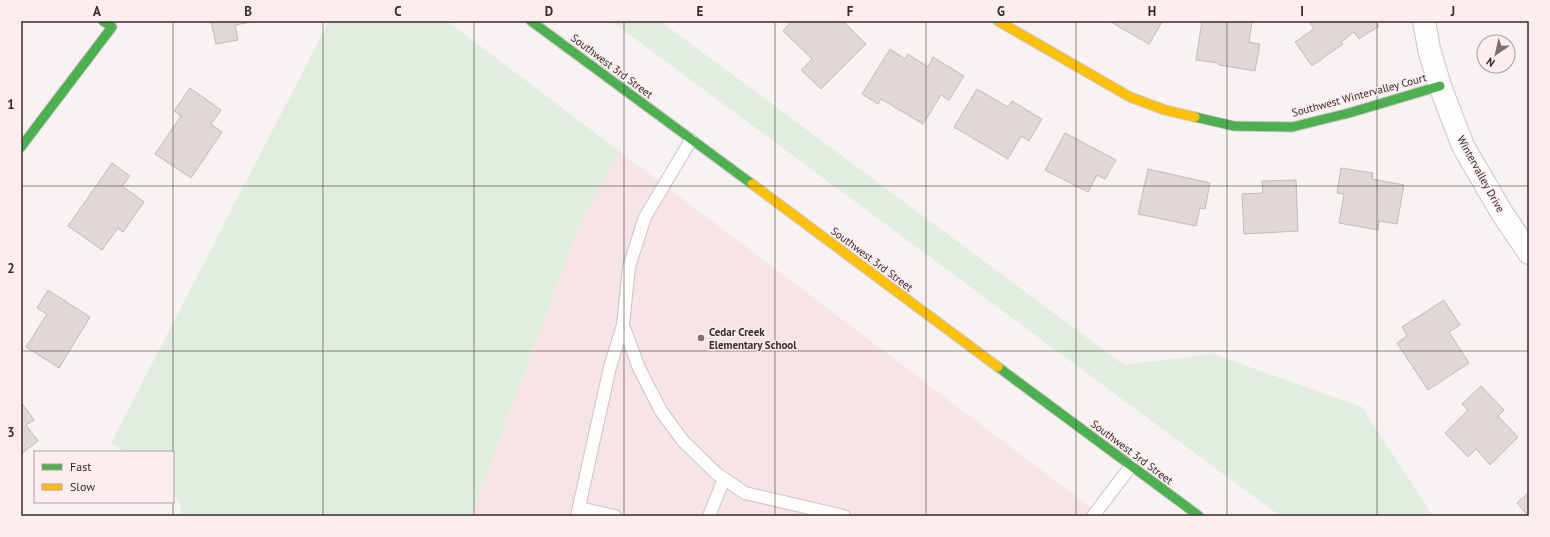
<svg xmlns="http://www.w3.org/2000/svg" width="1550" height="537" font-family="'PT Sans',sans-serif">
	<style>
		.built { fill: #f6e5e4 }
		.green { fill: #e1eedf }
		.building { fill: #e2d7d7; stroke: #c3baba }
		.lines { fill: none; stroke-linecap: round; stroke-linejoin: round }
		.lane-casing { stroke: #ccc3c3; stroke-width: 14 }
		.street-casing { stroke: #ccc3c3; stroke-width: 24 }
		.fast-casing { stroke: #ccc3c3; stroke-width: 11 }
		.slow-casing { stroke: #ccc3c3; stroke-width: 11 }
		.lane { stroke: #fefdfd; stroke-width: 12 }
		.street { stroke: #fefdfd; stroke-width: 22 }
		.fast { stroke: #4caf50; stroke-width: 9 }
		.slow { stroke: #ffc107; stroke-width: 9 }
		.grid { fill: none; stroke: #372a2a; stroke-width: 1; stroke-opacity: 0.55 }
		.poi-dot { fill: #7b7070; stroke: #fceeee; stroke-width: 1.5 }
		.labels { text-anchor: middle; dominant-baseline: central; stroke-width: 3; stroke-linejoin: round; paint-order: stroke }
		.street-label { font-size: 11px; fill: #372a2a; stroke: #fceeee }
		.poi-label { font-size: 11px; font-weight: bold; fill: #372a2a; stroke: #fceeee; text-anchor: start }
		.neatline { fill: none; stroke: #372a2a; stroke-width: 1.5 }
		.grid-label { font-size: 13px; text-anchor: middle; font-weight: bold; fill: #372a2a }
	</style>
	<rect width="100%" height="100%" fill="#f8f2f2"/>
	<path class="built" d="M 619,151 L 1102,516 L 471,516 L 579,226 Z"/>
	<path class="green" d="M 329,21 L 447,21 L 619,151 L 579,226 L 471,516 L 182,516 L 179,501 L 173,495 L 173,452 L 125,452 L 111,443 Z
		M 611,21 L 660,21 L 1124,365 L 1213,354 L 1362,407 L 1433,516 L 1280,516 Z"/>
	<path class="building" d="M 211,21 L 256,21 L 235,25 L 238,40 L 216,44 Z
		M 792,21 L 835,21 L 837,23 L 843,21 L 866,44 L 821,89 L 801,70 L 812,59 L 783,31 Z
		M 1109,21 L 1159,21 L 1162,22 L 1149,44 Z
		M 1202,21 L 1252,21 L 1249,42 L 1260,44 L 1255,71 L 1219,65 L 1219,63 L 1196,60 Z
		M 1309,21 L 1375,21 L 1379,26 L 1359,39 L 1354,32 L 1341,42 L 1343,44 L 1312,66 L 1295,42 L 1314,29 Z
		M 890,49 L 905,59 L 908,54 L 928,67 L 933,57 L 964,76 L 949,100 L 941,95 L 923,124 L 881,99 L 878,104 L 862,94 Z
		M 190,88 L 221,110 L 211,124 L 222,132 L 191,178 L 155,154 L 181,116 L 174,111 Z
		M 977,89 L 1008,107 L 1012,101 L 1042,119 L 1029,141 L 1021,136 L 1008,159 L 954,127 Z
		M 1065,133 L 1116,160 L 1105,179 L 1097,175 L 1088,192 L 1045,170 Z
		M 112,163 L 130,176 L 122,186 L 144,202 L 123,232 L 118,228 L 102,250 L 68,226 Z
		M 1341,168 L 1373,173 L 1372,179 L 1404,185 L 1397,224 L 1379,221 L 1378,230 L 1339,223 L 1344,194 L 1337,193 Z
		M 1148,169 L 1210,183 L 1205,209 L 1200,208 L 1196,226 L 1138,214 Z
		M 1296,180 L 1298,231 L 1244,234 L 1242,194 L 1263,193 L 1262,181 Z
		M 48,290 L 90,317 L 59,368 L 26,347 L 47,314 L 37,308 Z
		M 1444,300 L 1460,325 L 1449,332 L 1469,363 L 1428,390 L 1397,343 L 1407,336 L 1402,327 Z
		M 1481,386 L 1504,410 L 1498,416 L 1518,437 L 1490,465 L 1476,449 L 1468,457 L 1445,433 L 1468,410 L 1462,404 Z
		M 21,402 L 34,420 L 26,425 L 38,441 L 21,454 Z
		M 1529,492 L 1529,516 L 1528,516 L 1517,503 Z"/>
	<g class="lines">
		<g class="lane-casing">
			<path id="lane" d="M 691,140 L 645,217 L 629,267 L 623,325 L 639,368 L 661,411 L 683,441 L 717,474 L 745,493 L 844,516
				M 579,508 L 615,516
				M 577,516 L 610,367 L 623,325
				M 709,516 L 724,479
				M 1093,516 L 1131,466"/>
		</g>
		<g class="street-casing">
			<path id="street" d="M 1424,21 L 1429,49 L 1440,86 L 1463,146 L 1502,213 L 1529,253"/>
		</g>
		<g class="fast-casing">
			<path id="fast" d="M 531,21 L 752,184
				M 1195,117 L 1234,126 L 1292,127 L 1349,113 L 1440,86
				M 21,147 L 112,27 L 103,21
				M 998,367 L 1199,516"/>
		</g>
		<g class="slow-casing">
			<path id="slow" d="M 998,21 L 1130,97 L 1165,110 L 1195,117
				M 752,184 L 998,367"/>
		</g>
		<use href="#lane" class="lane"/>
		<use href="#street" class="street"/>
		<use href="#fast" class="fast"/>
		<use href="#slow" class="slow"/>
	</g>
	<path class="grid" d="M 173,21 L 173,452M 323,21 L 323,516M 474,21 L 474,516M 624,21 L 624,516M 775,21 L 775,516M 926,21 L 926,516M 1076,21 L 1076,516M 1227,21 L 1227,516M 1377,21 L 1377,516M 21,186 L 1529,186M 21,351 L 1529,351M 173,502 L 173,516"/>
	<circle class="poi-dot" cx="701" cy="338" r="4"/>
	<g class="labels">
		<g class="street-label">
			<text transform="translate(612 66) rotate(37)">Southwest 3rd Street</text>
			<text transform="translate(1359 95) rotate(-15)">Southwest Wintervalley Court</text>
			<text transform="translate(1481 174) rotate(61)">Wintervalley Drive</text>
			<text transform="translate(872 259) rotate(37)">Southwest 3rd Street</text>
			<text transform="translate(1132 452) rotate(37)">Southwest 3rd Street</text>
		</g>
		<g class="poi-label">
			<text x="709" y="332">Cedar Creek<tspan x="709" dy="13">Elementary School</tspan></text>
		</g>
	</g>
	<rect width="1550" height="537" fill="none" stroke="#fceeee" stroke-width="44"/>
	<rect x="34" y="451" width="140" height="52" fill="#fceeee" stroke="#ada0a0"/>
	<rect x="42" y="464" width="20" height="6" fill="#4caf50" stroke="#ada0a0"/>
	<text x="70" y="471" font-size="12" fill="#372a2a">Fast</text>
	<rect x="42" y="484" width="20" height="6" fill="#ffc107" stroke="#ada0a0"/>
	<text x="70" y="491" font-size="12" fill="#372a2a">Slow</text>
	<g transform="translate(1496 54) rotate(214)"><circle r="19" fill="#fceeee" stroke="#ada0a0"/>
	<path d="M0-3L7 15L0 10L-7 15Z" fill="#7b7070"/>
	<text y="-6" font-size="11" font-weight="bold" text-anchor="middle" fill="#372a2a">N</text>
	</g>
	<rect x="22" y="22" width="1506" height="493" class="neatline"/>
	<g class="grid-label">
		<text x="97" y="16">A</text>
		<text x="248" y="16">B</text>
		<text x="398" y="16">C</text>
		<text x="549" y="16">D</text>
		<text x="700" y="16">E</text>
		<text x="850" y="16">F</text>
		<text x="1001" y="16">G</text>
		<text x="1152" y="16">H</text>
		<text x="1302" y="16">I</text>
		<text x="1453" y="16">J</text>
		<text x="11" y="109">1</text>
		<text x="11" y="273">2</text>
		<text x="11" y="437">3</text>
	</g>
</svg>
